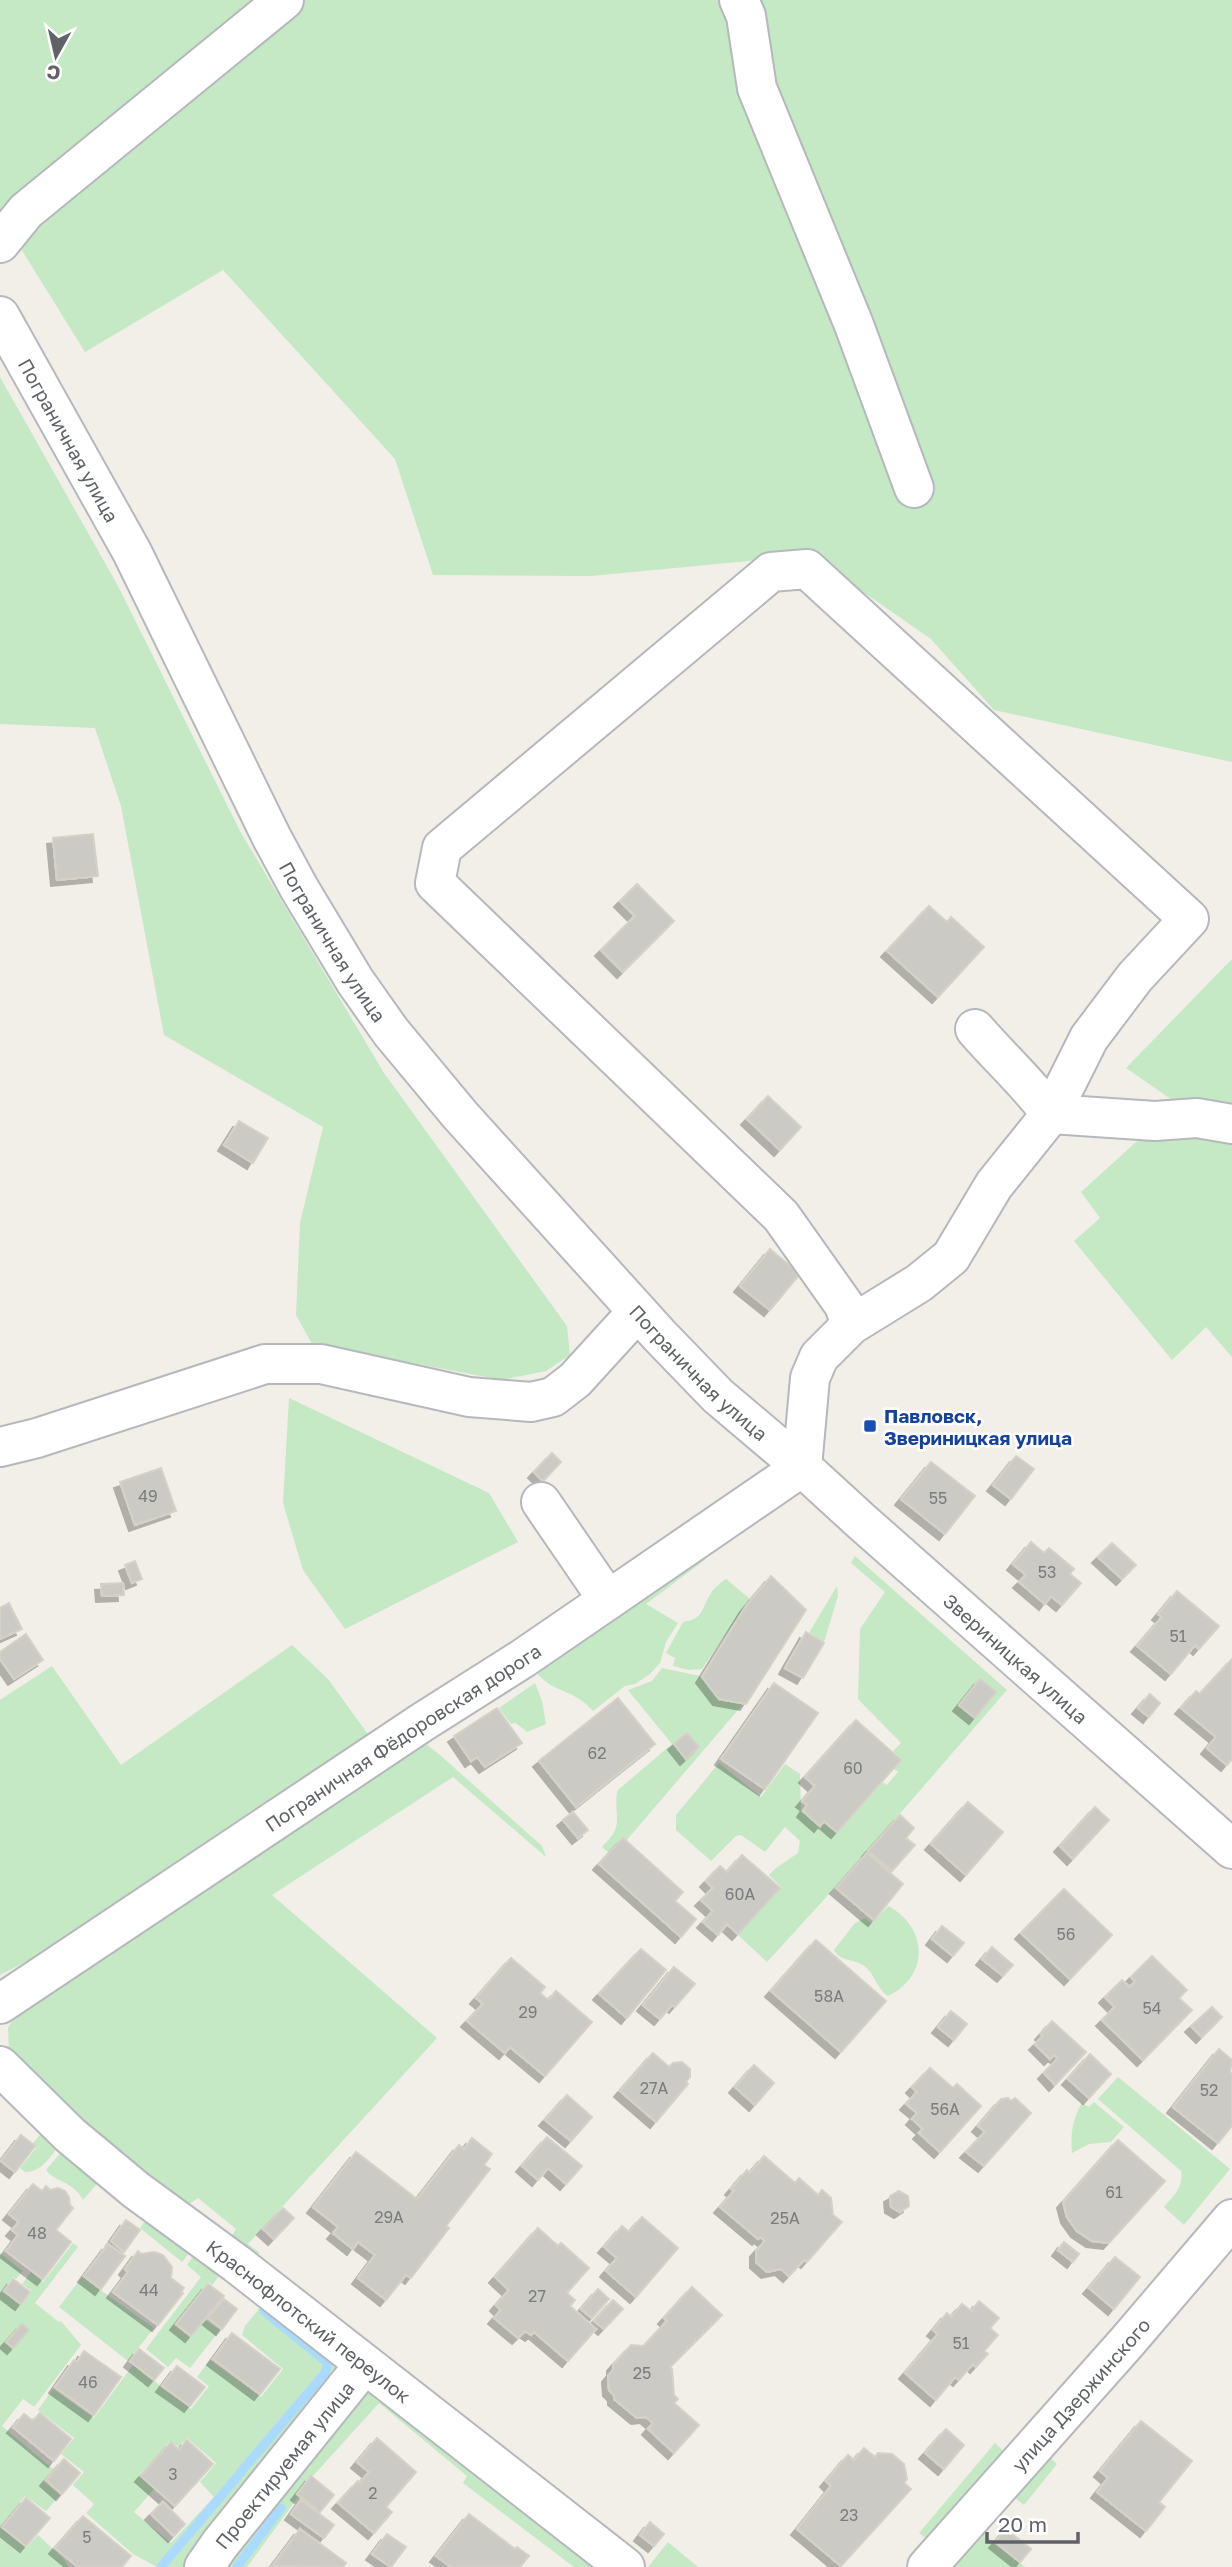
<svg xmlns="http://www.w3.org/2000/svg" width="1232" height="2567" font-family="'Golos Text',sans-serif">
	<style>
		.green { fill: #c5e8c5; fill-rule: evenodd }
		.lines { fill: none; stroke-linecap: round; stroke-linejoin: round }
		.stream { stroke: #aadaff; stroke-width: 9 }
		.building { fill: #cccac5; stroke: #d6d1c6; stroke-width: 2; filter: url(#shadow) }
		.minor-casing { stroke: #b5b8bc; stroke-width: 42 }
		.minor { stroke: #fff; stroke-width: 38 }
		.transit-dot { fill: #1a4fb4; stroke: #fff; stroke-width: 2.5 }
		.labels { text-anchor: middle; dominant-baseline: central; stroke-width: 5; stroke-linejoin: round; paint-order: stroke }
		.number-label { font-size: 16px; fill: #7a7d7f }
		.street-label { font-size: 19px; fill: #5f6368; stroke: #fff }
		.transit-label { font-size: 19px; font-weight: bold; fill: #164399; stroke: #fff; text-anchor: start }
	</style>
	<defs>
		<filter id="shadow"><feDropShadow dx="-6" dy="6" stdDeviation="0" flood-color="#0004"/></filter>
	</defs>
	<rect width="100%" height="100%" fill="#f1efe8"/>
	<path class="green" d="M 0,0 L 1232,0 L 1232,762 L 994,710 L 931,639 L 810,555 L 591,576 L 433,575 L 395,459 L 223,270 L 85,352 L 0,215 Z
		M 0,377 L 118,586 L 240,831 L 384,1073 L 567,1326 L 570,1355 L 546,1371 L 502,1380 L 312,1344 L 296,1315 L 300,1223 L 323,1127 L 164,1035 L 121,806 L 95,728 L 0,724 Z
		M 1232,959 L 1232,1357 L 1206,1327 L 1172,1360 L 1074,1241 L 1100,1218 L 1081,1192 L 1178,1104 L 1126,1068 Z
		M 289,1398 L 489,1493 L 518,1542 L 345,1629 L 303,1570 L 283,1503 Z
		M 696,1553 L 706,1559 L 646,1604 L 678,1623 L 666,1642 L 660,1663 L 650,1674 L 635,1684 L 625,1686 L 593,1711 C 570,1685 551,1696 532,1666 Z
		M 855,1556 L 1007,1690 L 851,1870 L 767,1962 L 738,1935 L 781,1887 L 769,1875 L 776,1868 L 798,1853 L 800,1841 L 785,1827 L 765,1852 L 741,1835 L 736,1836 L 711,1861 L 676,1830 L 676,1815 L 719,1763 L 761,1797 L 785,1764 L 800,1774 L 801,1811 L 820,1828 L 824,1824 L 837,1833 L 883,1782 L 887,1785 L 898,1772 L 894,1769 L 901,1759 L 893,1751 L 901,1743 L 858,1699 L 860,1629 L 885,1592 L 851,1563 Z
		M 726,1579 L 750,1599 L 746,1605 L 702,1669 L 689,1670 L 673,1666 L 675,1658 L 666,1653 L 683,1622 C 704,1619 701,1609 710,1595 C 713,1589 720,1583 726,1579 Z
		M 837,1586 L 838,1596 L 824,1642 L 809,1633 Z
		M 292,1645 L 328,1679 L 370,1737 L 97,1925 L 0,1975 L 0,1700 L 52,1666 L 121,1765 Z
		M 662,1668 L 700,1676 L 719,1700 L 743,1704 L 626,1841 L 622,1838 L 609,1853 L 602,1847 C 606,1842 612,1837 614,1832 C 621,1820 613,1803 618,1790 L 672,1744 L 628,1690 L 652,1681 Z
		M 535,1683 L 542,1701 L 546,1724 L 527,1732 L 516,1723 L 511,1724 L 499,1708 Z
		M 416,1740 L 426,1744 L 440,1755 L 542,1846 L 546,1857 L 453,1777 L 272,1895 L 437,2038 L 248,2244 L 260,2253 L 243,2259 L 226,2245 L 236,2229 L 198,2198 L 180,2210 L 9,2053 L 8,2028 L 17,2013 Z
		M 888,1906 C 928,1927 930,1976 888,1996 C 876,1988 875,1973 863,1965 C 853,1959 839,1961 834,1950 L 855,1923 L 865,1918 L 872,1923 Z
		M 1118,2077 L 1230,2169 L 1184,2225 L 1164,2207 C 1174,2195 1184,2187 1181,2171 L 1098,2099 Z
		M 1094,2102 L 1124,2127 L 1111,2142 L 1089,2144 L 1072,2153 C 1070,2135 1073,2118 1082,2103 L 1089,2107 Z
		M 47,2127 L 63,2140 C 53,2153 43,2172 25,2172 L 20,2168 L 36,2148 L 32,2144 Z
		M 68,2144 L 105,2175 L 83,2200 C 72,2180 56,2183 46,2170 Z
		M 146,2220 L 193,2248 L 182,2262 L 140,2228 Z
		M 73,2243 L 78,2247 L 35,2303 L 59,2322 L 61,2321 L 81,2345 L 34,2407 L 23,2399 L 2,2426 L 53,2469 L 43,2481 L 60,2495 L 46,2511 L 25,2496 L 0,2527 L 0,2253 L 23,2271 L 16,2279 L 13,2277 L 2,2291 L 21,2305 L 32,2291 L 22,2284 L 31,2272 L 43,2282 Z
		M 197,2251 L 220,2275 L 212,2285 L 208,2282 L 174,2325 L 191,2338 L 205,2320 L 220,2330 L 190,2368 L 176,2358 L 168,2367 L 146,2349 L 201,2277 L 187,2265 Z
		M 82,2277 L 154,2328 L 128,2361 L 59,2307 Z
		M 263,2304 L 343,2363 L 192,2567 L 157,2567 L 133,2554 L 86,2513 L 94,2504 L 73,2485 L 84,2472 L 61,2454 L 74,2438 L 38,2410 L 53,2389 L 94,2418 L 133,2365 L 191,2409 L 209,2386 L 197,2377 L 210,2360 L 261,2397 L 283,2369 L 242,2335 L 245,2326 ZM 187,2438 L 216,2463 L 200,2482 L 214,2497 L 171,2543 L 134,2512 L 154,2489 L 139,2475 L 170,2441 L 179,2447 Z
		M 366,2385 L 615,2567 L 574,2567 L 463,2483 L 467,2476 L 379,2403 L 312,2477 L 311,2476 L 298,2494 L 299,2496 L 247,2567 L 216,2567 Z
		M 995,2443 L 1008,2455 L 934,2544 L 919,2533 Z
		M 1049,2457 L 1057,2464 L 1024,2505 L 1011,2495 Z
		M 0,2527 L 26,2548 L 38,2535 L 65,2560 L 68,2567 L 0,2567 Z
		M 975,2527 L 1025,2567 L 941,2567 Z
		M 668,2542 L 698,2567 L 648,2567 Z"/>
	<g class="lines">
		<path class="stream" d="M 240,2473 L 325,2373 L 328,2363 L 264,2311
			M 161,2567 L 237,2477
			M 237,2567 L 281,2508"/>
	</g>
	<path class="building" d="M 93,834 L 98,876 L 57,880 L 53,838 Z
		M 637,884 L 674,921 L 623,972 L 601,950 L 635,916 L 620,901 Z
		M 929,906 L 947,922 L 951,917 L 984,947 L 938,997 L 887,951 Z
		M 768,1096 L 801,1127 L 780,1150 L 747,1119 Z
		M 239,1121 L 268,1138 L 253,1163 L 224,1145 Z
		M 770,1249 L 800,1274 L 770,1310 L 740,1286 Z
		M 552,1453 L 561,1462 L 543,1481 L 534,1472 Z
		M 1016,1456 L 1034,1469 L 1011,1499 L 993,1485 Z
		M 931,1462 L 975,1496 L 945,1534 L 901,1499 Z
		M 161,1468 L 176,1511 L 135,1525 L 120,1482 Z
		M 1031,1542 L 1044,1553 L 1049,1548 L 1074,1569 L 1070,1574 L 1081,1583 L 1062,1605 L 1051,1596 L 1045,1604 L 1019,1582 L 1026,1575 L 1013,1564 Z
		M 1112,1543 L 1136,1565 L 1122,1579 L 1098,1557 Z
		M 135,1561 L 142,1579 L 132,1583 L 125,1565 Z
		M 771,1576 L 806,1610 L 746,1704 L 719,1699 L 702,1677 L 746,1606 Z
		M 123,1583 L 124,1595 L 102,1596 L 101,1584 Z
		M 1177,1591 L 1219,1626 L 1199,1649 L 1195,1645 L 1171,1674 L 1137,1646 L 1162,1617 L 1158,1614 Z
		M 9,1603 L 22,1629 L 0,1639 L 0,1608 Z
		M 806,1632 L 824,1643 L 803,1678 L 785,1668 Z
		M 26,1634 L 43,1660 L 14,1679 L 0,1659 L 0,1652 Z
		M 1232,1659 L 1232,1759 L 1227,1765 L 1207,1748 L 1216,1737 L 1181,1708 L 1196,1691 L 1200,1694 Z
		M 980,1679 L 996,1692 L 975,1718 L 959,1705 Z
		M 774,1683 L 818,1713 L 765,1789 L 721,1759 Z
		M 1150,1694 L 1160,1703 L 1149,1717 L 1138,1708 Z
		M 618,1698 L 655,1744 L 576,1807 L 539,1761 Z
		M 497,1708 L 522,1743 L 485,1767 L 477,1757 L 471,1761 L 454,1736 Z
		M 856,1720 L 901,1760 L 837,1832 L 824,1821 L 820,1826 L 803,1811 L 807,1805 L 802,1801 L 815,1786 L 805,1777 Z
		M 687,1733 L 699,1747 L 686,1759 L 674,1744 Z
		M 968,1802 L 1003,1832 L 966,1875 L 931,1844 Z
		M 1095,1807 L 1109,1820 L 1073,1859 L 1060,1846 Z
		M 573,1812 L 588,1830 L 578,1838 L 563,1820 Z
		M 900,1815 L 914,1828 L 906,1838 L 915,1845 L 892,1871 L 868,1851 Z
		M 623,1838 L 683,1892 L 675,1901 L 696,1919 L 681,1937 L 599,1864 Z
		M 867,1853 L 903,1884 L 874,1920 L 836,1888 Z
		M 742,1855 L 780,1888 L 738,1934 L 727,1924 L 718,1935 L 703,1922 L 713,1911 L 701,1900 L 713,1888 L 706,1881 L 720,1866 L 727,1872 Z
		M 1064,1889 L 1112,1935 L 1070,1979 L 1021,1933 Z
		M 942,1926 L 964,1943 L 953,1956 L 932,1939 Z
		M 816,1940 L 886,2001 L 841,2052 L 771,1991 Z
		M 992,1947 L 1013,1965 L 1003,1976 L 982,1959 Z
		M 641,1949 L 666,1970 L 627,2018 L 599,1994 Z
		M 1152,1956 L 1187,1990 L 1179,1998 L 1192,2010 L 1143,2060 L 1102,2020 L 1115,2007 L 1105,1997 L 1122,1980 L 1130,1987 L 1135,1981 L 1131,1977 Z
		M 511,1958 L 545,1987 L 540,1993 L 548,2000 L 556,1991 L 592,2022 L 545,2076 L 510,2047 L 505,2053 L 467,2021 L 483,2004 L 476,1998 Z
		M 674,1967 L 695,1984 L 675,2007 L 672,2005 L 660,2019 L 643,2005 Z
		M 1212,2007 L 1222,2017 L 1202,2037 L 1191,2026 Z
		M 951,2011 L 967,2024 L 954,2040 L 938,2027 Z
		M 1052,2021 L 1086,2052 L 1055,2085 L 1044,2073 L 1058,2058 L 1054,2055 L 1050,2059 L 1035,2044 L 1043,2036 L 1041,2034 Z
		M 1219,2049 L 1232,2060 L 1230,2072 L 1232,2074 L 1232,2126 L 1218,2143 L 1173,2107 Z
		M 653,2053 L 669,2067 L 673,2063 L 682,2062 L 690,2069 L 690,2077 L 686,2082 L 688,2084 L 656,2122 L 620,2091 Z
		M 1090,2054 L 1111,2074 L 1089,2098 L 1068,2079 Z
		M 754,2065 L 774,2083 L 755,2105 L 735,2087 Z
		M 930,2068 L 953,2088 L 957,2084 L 981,2106 L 940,2152 L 919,2133 L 923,2129 L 912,2119 L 917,2113 L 906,2104 L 917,2092 L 912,2087 Z
		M 567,2095 L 592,2117 L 571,2141 L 545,2120 Z
		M 1008,2098 L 1011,2101 L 1015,2098 L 1031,2113 L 984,2166 L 966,2152 L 985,2132 L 978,2126 L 1001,2099 Z
		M 21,2135 L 35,2146 L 15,2172 L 1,2161 Z
		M 547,2137 L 582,2166 L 566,2184 L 548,2168 L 538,2180 L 522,2166 Z
		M 472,2138 L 492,2154 L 484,2165 L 490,2169 L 446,2226 L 449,2228 L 411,2278 L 406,2275 L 386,2300 L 358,2278 L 375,2255 L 358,2242 L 353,2249 L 333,2233 L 338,2227 L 313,2207 L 356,2152 L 417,2199 L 459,2145 L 464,2149 Z
		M 1118,2140 L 1165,2181 L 1109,2243 L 1092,2241 L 1077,2231 L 1067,2217 L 1063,2202 Z
		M 764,2156 L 795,2183 L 799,2178 L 818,2195 L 822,2190 L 831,2198 L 833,2215 L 842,2222 L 807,2262 L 804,2260 L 789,2276 L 781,2269 L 767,2272 L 756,2262 L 756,2251 L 765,2241 L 760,2237 L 758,2239 L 720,2207 L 734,2191 L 731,2189 L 747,2170 L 750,2173 Z
		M 33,2184 L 42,2191 L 46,2186 L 50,2190 L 58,2188 L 65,2191 L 69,2197 L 70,2205 L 73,2208 L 56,2230 L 71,2242 L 43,2279 L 6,2251 L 18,2235 L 12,2230 L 19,2222 L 9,2214 Z
		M 899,2191 L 908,2196 L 909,2206 L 900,2212 L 891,2207 L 890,2196 Z
		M 283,2208 L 294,2218 L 274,2239 L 263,2229 Z
		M 642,2217 L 678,2248 L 636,2297 L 606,2271 L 617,2258 L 604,2247 L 622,2226 L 629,2232 Z
		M 126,2220 L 140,2230 L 124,2252 L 111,2241 Z
		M 538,2228 L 558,2246 L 561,2243 L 589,2268 L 567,2293 L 575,2300 L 570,2306 L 596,2329 L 568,2361 L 534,2332 L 531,2335 L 525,2331 L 518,2338 L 494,2318 L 501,2310 L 496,2305 L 509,2290 L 495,2277 Z
		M 1064,2242 L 1079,2254 L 1073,2262 L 1058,2250 Z
		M 108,2244 L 125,2256 L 101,2289 L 84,2276 Z
		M 138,2251 L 141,2254 L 154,2252 L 163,2255 L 172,2267 L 171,2278 L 184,2288 L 181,2292 L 183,2293 L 158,2325 L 113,2292 L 128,2272 L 125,2269 Z
		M 1115,2257 L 1140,2277 L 1114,2309 L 1089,2288 Z
		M 13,2279 L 30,2292 L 21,2304 L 4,2291 Z
		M 208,2284 L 224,2296 L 191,2336 L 176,2324 Z
		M 692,2287 L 722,2315 L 670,2367 L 672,2369 L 674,2395 L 678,2399 L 674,2403 L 699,2425 L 674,2453 L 648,2429 L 653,2423 L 646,2417 L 637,2418 L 614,2399 L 614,2395 L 609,2390 L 608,2376 L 613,2370 L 613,2365 L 631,2345 L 644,2346 L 667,2321 L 664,2318 Z
		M 598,2289 L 609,2299 L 592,2318 L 581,2309 Z
		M 224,2299 L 237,2309 L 222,2329 L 208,2318 Z
		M 613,2300 L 623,2309 L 604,2329 L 594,2321 Z
		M 979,2301 L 999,2318 L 990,2328 L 998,2335 L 984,2351 L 988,2354 L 976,2367 L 973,2364 L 959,2380 L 955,2377 L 936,2400 L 905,2373 L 938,2334 L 933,2330 L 947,2313 L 951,2317 L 962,2304 L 971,2311 Z
		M 22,2324 L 29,2330 L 13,2348 L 6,2342 Z
		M 232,2333 L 280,2369 L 260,2394 L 213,2359 Z
		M 139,2349 L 164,2368 L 154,2380 L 130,2361 Z
		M 84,2351 L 121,2377 L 94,2415 L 55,2387 L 74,2360 L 77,2362 Z
		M 177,2366 L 205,2387 L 190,2406 L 162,2386 Z
		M 40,2413 L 71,2439 L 54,2461 L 13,2427 L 24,2414 L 33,2421 Z
		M 1141,2421 L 1192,2461 L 1159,2502 L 1165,2507 L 1146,2531 L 1097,2492 L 1108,2478 L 1100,2471 Z
		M 946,2429 L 964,2445 L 944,2469 L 925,2453 Z
		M 377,2438 L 416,2472 L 386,2507 L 392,2512 L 374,2533 L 338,2503 L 358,2481 L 360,2483 L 369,2472 L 357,2462 Z
		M 187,2440 L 213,2464 L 175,2506 L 141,2476 L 171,2442 L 179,2450 Z
		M 864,2448 L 875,2457 L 878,2453 L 892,2454 L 904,2464 L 907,2479 L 904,2483 L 911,2489 L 841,2566 L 797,2529 L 831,2486 L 826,2481 L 848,2455 L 854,2460 Z
		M 64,2459 L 80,2473 L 62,2494 L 46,2480 Z
		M 311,2476 L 334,2495 L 320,2512 L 297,2494 Z
		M 26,2498 L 50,2518 L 26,2546 L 2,2527 Z
		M 301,2500 L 334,2525 L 324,2538 L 291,2514 Z
		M 163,2502 L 185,2524 L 174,2536 L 151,2514 Z
		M 469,2514 L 515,2549 L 517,2547 L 529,2556 L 520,2567 L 451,2567 L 436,2556 Z
		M 83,2516 L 131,2556 L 122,2567 L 78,2567 L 55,2548 Z
		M 650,2522 L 664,2534 L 654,2546 L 640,2535 Z
		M 300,2529 L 346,2563 L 343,2567 L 272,2566 Z
		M 1006,2529 L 1031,2549 L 1020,2562 L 995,2542 Z
		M 387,2534 L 406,2547 L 391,2567 L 372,2554 Z"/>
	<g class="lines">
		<g class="minor-casing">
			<g id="minor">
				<path d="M 739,0 L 746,16 L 757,88 L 854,325 L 914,488"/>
				<path d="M 0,243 L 26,211 L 284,0"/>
				<path id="s1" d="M 0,316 L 132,552 L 272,838 L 299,888 L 355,981 L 391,1032 L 460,1115 L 660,1336 L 718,1396 L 802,1467 L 861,1521 L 1232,1849"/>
				<path d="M 975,1029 C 1000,1058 1028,1083 1051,1114 L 1155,1121 L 1197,1118 L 1232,1124"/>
				<path d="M 0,1447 L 37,1438 L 265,1364 L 321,1364 L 469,1397 L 531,1402 L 553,1397 L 575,1380 L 637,1312"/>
				<path d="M 802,1467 L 810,1378 L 819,1357 L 851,1325 L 919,1283 L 951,1257 L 994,1185 L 1051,1114 L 1089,1038 L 1135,977 L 1189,919 L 807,569 L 771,572 L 442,848 L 435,883 L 781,1216 L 844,1305 L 851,1325"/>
				<path d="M 541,1502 L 608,1600"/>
				<path id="s2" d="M 0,2004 L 421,1723 L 522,1659 L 802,1467"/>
				<path id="s3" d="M 0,2066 L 70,2135 L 136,2190 L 237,2264 L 625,2567"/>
				<path id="s4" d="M 204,2567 L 220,2544 L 364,2365"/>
				<path id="s5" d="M 927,2567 L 1127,2342 L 1232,2219"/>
			</g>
		</g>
		<use href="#minor" class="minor"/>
	</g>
	<rect class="transit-dot" x="863" y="1419" width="14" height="14" rx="3.5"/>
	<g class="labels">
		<g class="number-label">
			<text x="148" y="1496">49</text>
			<text x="938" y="1498">55</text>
			<text x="1047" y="1572">53</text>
			<text x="1178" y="1636">51</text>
			<text x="597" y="1753">62</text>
			<text x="853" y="1768">60</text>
			<text x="740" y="1894">60А</text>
			<text x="1066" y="1934">56</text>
			<text x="829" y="1996">58А</text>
			<text x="1152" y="2008">54</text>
			<text x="528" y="2012">29</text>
			<text x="654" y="2088">27А</text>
			<text x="1209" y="2090">52</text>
			<text x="945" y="2109">56А</text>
			<text x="1114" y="2192">61</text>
			<text x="389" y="2217">29А</text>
			<text x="785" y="2218">25А</text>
			<text x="37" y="2233">48</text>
			<text x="149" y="2290">44</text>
			<text x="537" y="2296">27</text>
			<text x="961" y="2343">51</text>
			<text x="642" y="2373">25</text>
			<text x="88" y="2382">46</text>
			<text x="173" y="2474">3</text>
			<text x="373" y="2493">2</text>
			<text x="849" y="2515">23</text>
			<text x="87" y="2537">5</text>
		</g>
		<g class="street-label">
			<text stroke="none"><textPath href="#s1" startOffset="142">Пограничная улица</textPath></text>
			<text stroke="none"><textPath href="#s1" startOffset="709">Пограничная улица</textPath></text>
			<text stroke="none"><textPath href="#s1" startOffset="1276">Пограничная улица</textPath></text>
			<text stroke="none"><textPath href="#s1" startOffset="1703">Звериницкая улица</textPath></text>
			<text stroke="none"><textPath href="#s2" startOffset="483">Пограничная Фёдоровская дорога</textPath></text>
			<text stroke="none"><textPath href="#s3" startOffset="401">Краснофлотский переулок</textPath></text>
			<text stroke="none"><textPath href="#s5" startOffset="231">улица Дзержинского</textPath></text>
			<text stroke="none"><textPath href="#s4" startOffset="130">Проектируемая улица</textPath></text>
		</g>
		<g class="transit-label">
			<text x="884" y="1415">Павловск,<tspan x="884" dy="22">Звериницкая улица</tspan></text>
		</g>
	</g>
	<g transform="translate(56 56) rotate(188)" stroke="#ffffff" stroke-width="5" paint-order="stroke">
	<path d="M0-5L12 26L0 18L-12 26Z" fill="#5f6368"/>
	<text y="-10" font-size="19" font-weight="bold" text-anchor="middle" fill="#5f6368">С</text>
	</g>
	<path d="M987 2532v10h91v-10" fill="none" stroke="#5f6368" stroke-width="3.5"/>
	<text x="998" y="2532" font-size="21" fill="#5f6368" stroke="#ffffff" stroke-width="5" paint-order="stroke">20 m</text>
</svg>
